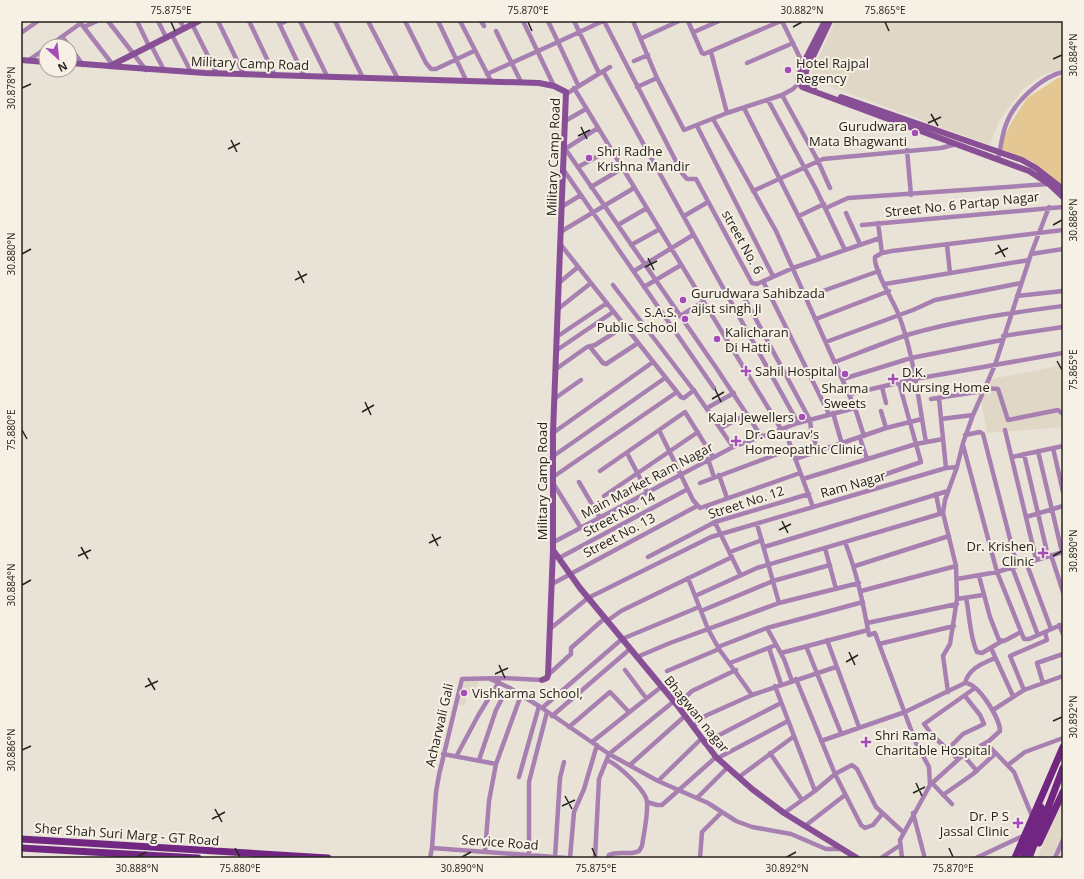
<svg xmlns="http://www.w3.org/2000/svg" width="1084" height="879" font-family="'Open Sans',sans-serif">
	<style>
		.built { fill: #e1d7c6 }
		.green { fill: #e4c792 }
		.lines { fill: none; stroke-linecap: round; stroke-linejoin: round }
		.street { stroke: #a780b1; stroke-width: 4.5 }
		.secondary { stroke: #884f96; stroke-width: 6 }
		.primary { stroke: #712782; stroke-width: 7 }
		.ticks { fill: none; stroke: #26231f; stroke-width: 1.5 }
		.poi-dot { fill: #a44cb9; stroke: #f6f0e5; stroke-width: 1.5 }
		.labels { text-anchor: middle; dominant-baseline: central; stroke-width: 4; stroke-linejoin: round; paint-order: stroke }
		.street-label { font-size: 13px; fill: #26231f; stroke: #f6f0e5 }
		.poi-label { font-size: 13px; fill: #26231f; stroke: #f6f0e5; text-anchor: start }
		.neatline { fill: none; stroke: #26231f; stroke-width: 1.5 }
		.ticks-label { font-size: 10px; text-anchor: middle; fill: #26231f }
	</style>
	<rect width="100%" height="100%" fill="#e9e3d7"/>
	<path class="built" d="M 835,21 L 1063,21 L 1063,70 L 1044,74 L 1023,89 L 999,121 L 990,145 L 809,79 Z
		M 1063,365 L 1063,427 L 987,433 L 981,400 L 991,379 Z
		M 464,681 L 479,681 L 473,694 L 467,692 L 465,706 L 458,704 Z
		M 1063,800 L 1063,858 L 1037,858 Z"/>
	<path class="green" d="M 1063,77 L 1063,186 L 1031,161 L 999,148 L 1011,123 L 1027,98 L 1058,78 Z"/>
	<g class="lines">
		<path class="street" d="M 79,21 L 113,65
			M 108,21 L 146,70
			M 137,21 L 149,46
			M 158,21 L 166,37
			M 180,21 L 184,28
			M 218,21 L 244,75
			M 249,21 L 275,76
			M 278,21 L 304,76
			M 300,21 L 327,76
			M 335,21 L 363,78
			M 368,21 L 398,79
			M 405,21 L 426,63 L 431,69 L 436,69 L 474,51
			M 438,21 L 466,80
			M 460,21 L 490,79
			M 481,21 L 484,26
			M 523,21 L 554,86
			M 574,21 L 599,73
			M 604,21 L 682,173 L 687,179 L 696,179 L 752,283 L 757,284 L 793,268 L 880,238
			M 633,21 L 657,78 L 684,130 L 727,113 L 782,95 L 793,89 L 799,83
			M 688,21 L 702,53 L 704,54 L 781,21
			M 782,21 L 803,64
			M 192,24 L 217,74
			M 280,24 L 286,21
			M 84,27 L 97,21
			M 496,31 L 521,82
			M 694,32 L 719,21
			M 21,33 L 38,21
			M 172,35 L 191,72
			M 62,37 L 69,46
			M 642,38 L 679,21
			M 151,45 L 164,70
			M 49,46 L 81,23
			M 70,47 L 83,65
			M 711,52 L 727,113
			M 29,60 L 46,48
			M 634,61 L 648,55
			M 747,63 L 793,43
			M 603,71 L 798,423
			M 487,74 L 558,42 L 548,21
			M 578,85 L 558,42 L 603,21
			M 637,87 L 657,78
			M 574,88 L 781,429
			M 566,94 L 610,67
			M 782,95 L 818,161 L 830,188
			M 768,100 L 816,189 L 845,250
			M 744,108 L 820,259
			M 565,121 L 586,109
			M 697,126 L 773,276
			M 564,147 L 717,369 L 761,436
			M 565,149 L 598,128
			M 907,150 L 911,195
			M 998,159 C 1001,147 1002,133 1007,122 C 1014,103 1042,76 1063,72
			M 578,167 L 611,149
			M 563,169 L 714,388
			M 591,187 L 623,168
			M 753,191 L 823,159 L 941,148 L 957,144
			M 563,206 L 581,195
			M 826,208 L 848,198 L 1049,184
			M 846,213 L 860,244
			M 684,216 L 708,202
			M 799,216 L 824,204
			M 878,223 L 882,253
			M 618,225 L 647,208
			M 862,225 L 1063,207
			M 562,231 L 634,188
			M 561,245 L 681,397 L 684,398 L 694,390
			M 631,245 L 660,229
			M 947,245 L 950,273
			M 1031,254 L 1063,249
			M 634,271 L 693,235
			M 763,281 L 829,414
			M 560,282 L 578,267
			M 885,284 L 1029,260
			M 613,285 L 695,392 L 733,447
			M 644,287 L 681,265
			M 1017,296 L 1063,291
			M 806,297 L 879,271
			M 745,299 L 810,420 L 811,429 L 818,452
			M 558,309 L 591,283
			M 680,316 L 703,302
			M 816,319 L 889,291
			M 558,336 L 607,303
			M 1003,336 L 1063,327
			M 826,342 L 913,310 L 935,300 L 1021,283
			M 590,347 L 603,363 L 606,364 L 638,343
			M 557,350 L 613,312
			M 835,362 C 859,353 883,343 907,335 C 957,320 1011,313 1063,306
			M 556,369 L 587,347 L 595,345 L 625,326
			M 843,379 L 911,358 L 1002,340
			M 882,387 L 886,403
			M 984,388 L 998,389 L 1008,420 L 1058,410 L 1063,414
			M 850,394 L 915,379 L 1063,353
			M 939,398 L 941,419
			M 554,399 L 581,380
			M 931,399 L 983,391
			M 707,408 L 734,393
			M 855,408 L 864,436
			M 881,411 L 886,428
			M 833,413 L 842,444
			M 721,428 L 747,414
			M 784,428 L 813,507
			M 659,430 L 693,500 L 700,508 L 800,473
			M 1005,430 L 1036,559
			M 553,433 L 653,362
			M 965,435 L 980,432 L 983,434 L 1017,566
			M 860,438 L 867,459
			M 926,442 C 918,399 914,354 898,313 C 893,301 873,268 875,257 L 882,253 L 892,251 L 1063,230
			M 963,445 L 997,572 L 1024,639 L 1029,639 L 1063,624
			M 1053,448 L 1063,492
			M 1038,451 L 1062,552
			M 627,453 L 647,492
			M 1024,454 L 1048,556
			M 552,457 L 665,378
			M 1012,457 L 1063,446
			M 708,459 L 714,477
			M 795,459 L 886,428 L 922,419
			M 946,468 L 941,419 L 973,415
			M 600,471 L 685,412 L 713,457
			M 719,475 L 727,498
			M 553,477 L 677,392
			M 803,479 L 916,444 L 943,439
			M 869,480 L 921,462 L 899,383
			M 579,482 L 600,518
			M 553,483 L 581,528
			M 700,483 L 791,449
			M 936,494 L 940,514
			M 604,496 L 698,432
			M 707,506 L 740,574
			M 1026,517 L 1063,506
			M 757,524 L 779,603
			M 845,542 C 857,573 863,603 869,635 L 875,633 L 916,743 L 929,767 L 930,785
			M 552,543 L 733,447 L 798,423 L 855,408 L 776,231 L 713,119
			M 764,547 L 948,491
			M 825,548 L 836,589
			M 730,552 L 762,540
			M 1051,555 L 1063,592
			M 648,557 L 715,522 L 809,494
			M 559,558 L 688,489
			M 1026,562 L 1051,629
			M 855,566 L 949,536
			M 1012,567 L 1038,635
			M 979,576 L 990,617 L 999,640 L 1004,641 L 1021,632
			M 688,578 L 708,629 L 719,649 L 752,695
			M 957,579 L 997,572 L 1063,552
			M 552,584 L 697,506
			M 861,591 L 956,566
			M 695,596 L 757,568 L 943,513
			M 966,598 C 970,615 969,635 977,652 L 982,653 L 1002,641
			M 957,599 L 983,595
			M 701,611 L 773,581 L 830,565
			M 607,621 L 621,611 L 732,557
			M 867,623 L 957,604
			M 1059,625 L 1063,634
			M 551,628 L 588,598 L 711,537 L 946,468 L 957,467
			M 767,628 L 784,659 L 792,681
			M 827,640 L 859,727
			M 879,644 L 954,626
			M 806,646 L 841,733
			M 718,647 L 767,628 L 863,602
			M 769,648 L 781,684
			M 991,648 L 1013,696
			M 781,653 L 868,630
			M 637,657 L 670,643 L 779,603 L 859,583
			M 730,663 L 776,645
			M 625,670 L 646,698
			M 667,671 L 719,649
			M 548,675 L 571,654 L 571,648 L 605,618
			M 490,679 L 508,687 L 542,708 L 609,754 L 658,781 L 708,803 L 736,821 L 752,827 L 791,834 L 826,849 L 840,849
			M 796,679 L 835,774 L 861,825 L 865,828 L 873,825 L 882,814
			M 965,683 C 969,668 982,664 995,658
			M 1043,683 L 1037,663 L 1063,654
			M 775,686 L 815,791
			M 1024,690 L 1010,656 L 1047,640 L 1045,632
			M 948,692 L 943,656 L 950,644 L 957,599 L 956,566 L 943,513 L 945,500 L 957,467 L 963,443 L 973,415 L 995,365 L 1031,254 L 1049,207
			M 677,705 L 692,691 L 736,670
			M 542,708 L 622,639 L 699,607
			M 993,710 L 1024,690 L 1063,676
			M 552,716 L 630,649
			M 569,727 L 610,692 L 629,712
			M 693,727 L 705,716 L 752,695 L 836,667
			M 821,741 L 905,712 L 965,683 C 978,683 1000,718 1000,731 L 989,741 L 961,757 L 930,785 L 900,840 L 902,858
			M 592,742 L 661,687
			M 704,743 L 781,703
			M 986,743 L 1014,772 L 1032,816
			M 947,750 L 963,734 L 984,724 L 980,715 L 965,696
			M 770,753 L 802,800
			M 443,754 L 496,764
			M 457,755 L 479,714 L 499,682
			M 963,755 L 977,771
			M 718,758 L 788,721
			M 958,759 L 933,736 L 924,724 L 975,688
			M 479,760 L 496,710 L 508,687
			M 607,760 C 618,765 646,790 647,802 C 648,816 644,832 642,846 L 639,851 C 630,856 619,850 609,855 L 608,858
			M 630,765 L 685,716
			M 1008,765 L 1025,752 L 1063,738
			M 519,777 L 539,706
			M 739,777 L 793,737
			M 658,781 L 701,739
			M 932,783 L 952,804
			M 943,795 L 973,774 L 996,753
			M 697,798 L 728,767
			M 647,802 L 657,805 L 662,805 L 716,757
			M 784,813 L 815,791 L 835,774 L 852,765 L 857,769 L 876,807 L 903,832
			M 913,813 L 924,855
			M 805,826 L 845,795
			M 432,848 L 567,858
			M 485,852 L 489,801 L 496,764 L 521,695
			M 529,855 L 529,782 L 547,712
			M 555,857 L 560,778 L 564,762
			M 430,858 L 432,848 L 436,792 L 439,775 L 462,679 L 504,678 L 542,680
			M 570,858 L 574,812 L 584,789 L 597,745
			M 595,858 L 599,779 L 609,754 L 673,702
			M 700,858 L 702,832 L 722,812
			M 881,858 L 899,846
			M 976,858 L 1023,836
			M 1055,858 L 1063,840"/>
		<path class="secondary" d="M 825,21 L 803,64 L 798,79 L 802,87 L 1029,171 L 1049,184 L 1063,197
			M 21,60 L 46,62
			M 70,63 L 110,66 L 199,21
			M 108,66 L 205,73 L 539,83 L 554,86 L 566,92 L 553,433 L 553,550 L 548,675 L 547,678 L 542,680
			M 814,88 C 806,85 805,79 806,71 L 830,21
			M 841,97 L 1022,160 L 1036,168 L 1063,189
			M 553,550 L 580,588 L 677,705 L 716,757 L 752,789 L 784,813 L 857,858"/>
		<path class="primary" d="M 21,839 L 328,858
			M 1039,843 L 1063,792
			M 21,848 L 198,858
			M 1015,858 L 1063,747
			M 1023,858 L 1041,807
			M 1029,858 L 1063,768"/>
	</g>
	<path class="ticks" d="M 171,22 L 175,31M 528,22 L 532,31M 885,22 L 889,31M 793,27 L 802,22M 1053,59 L 1062,55M 22,88 L 31,84M 931,114 L 938,126M 928,123 L 941,117M 581,127 L 587,139M 578,136 L 590,130M 231,140 L 237,152M 228,149 L 240,143M 1053,225 L 1062,220M 998,245 L 1005,257M 22,254 L 31,249M 995,254 L 1008,248M 648,258 L 654,270M 645,267 L 657,261M 298,271 L 304,283M 295,280 L 307,274M 1057,361 L 1062,370M 715,389 L 721,402M 712,399 L 724,392M 365,402 L 371,415M 362,412 L 374,405M 22,430 L 27,439M 782,521 L 788,533M 779,530 L 791,524M 432,534 L 438,546M 429,543 L 441,537M 81,547 L 88,559M 78,556 L 91,550M 1053,556 L 1062,551M 22,585 L 31,580M 849,652 L 855,665M 846,662 L 858,655M 499,665 L 505,678M 495,674 L 508,668M 148,678 L 155,690M 145,687 L 158,681M 1053,721 L 1062,717M 22,750 L 31,746M 916,783 L 922,796M 913,793 L 925,787M 565,796 L 572,809M 562,806 L 575,800M 215,809 L 222,822M 212,819 L 225,812M 235,848 L 240,857M 592,848 L 596,857M 949,848 L 953,857M 137,857 L 146,852M 462,857 L 471,852M 787,857 L 796,852"/>
	<g class="poi-dot">
		<circle cx="788" cy="70" r="4"/>
		<circle cx="915" cy="133" r="4"/>
		<circle cx="589" cy="158" r="4"/>
		<circle cx="683" cy="300" r="4"/>
		<circle cx="685" cy="319" r="4"/>
		<circle cx="717" cy="339" r="4"/>
		<path d="M744 365h4v4h4v4h-4v4h-4v-4h-4v-4h4z"/>
		<circle cx="845" cy="374" r="4"/>
		<path d="M891 373h4v4h4v4h-4v4h-4v-4h-4v-4h4z"/>
		<circle cx="802" cy="417" r="4"/>
		<path d="M734 435h4v4h4v4h-4v4h-4v-4h-4v-4h4z"/>
		<path d="M1041 547h4v4h4v4h-4v4h-4v-4h-4v-4h4z"/>
		<circle cx="464" cy="693" r="4"/>
		<path d="M864 736h4v4h4v4h-4v4h-4v-4h-4v-4h4z"/>
		<path d="M1016 817h4v4h4v4h-4v4h-4v-4h-4v-4h4z"/>
	</g>
	<g class="labels">
		<g class="street-label">
			<text transform="translate(250 63) rotate(2)">Military Camp Road</text>
			<text transform="translate(553 157) rotate(-88)">Military Camp Road</text>
			<text transform="translate(962 204) rotate(-6)">Street No. 6 Partap Nagar</text>
			<text transform="translate(743 242) rotate(61)">street No. 6</text>
			<text transform="translate(647 480) rotate(-28)">Main Market Ram Nagar</text>
			<text transform="translate(542 481) rotate(-90)">Military Camp Road</text>
			<text transform="translate(853 484) rotate(-16)">Ram Nagar</text>
			<text transform="translate(746 502) rotate(-18)">Street No. 12</text>
			<text transform="translate(619 514) rotate(-28)">Street No. 14</text>
			<text transform="translate(619 535) rotate(-28)">Street No. 13</text>
			<text transform="translate(697 714) rotate(51)">Bhagwan nagar</text>
			<text transform="translate(439 725) rotate(-77)">Acharwali Gali</text>
			<text transform="translate(127 834) rotate(4)">Sher Shah Suri Marg - GT Road</text>
			<text transform="translate(500 842) rotate(4)">Service Road</text>
		</g>
		<g class="poi-label">
			<text x="796" y="63">Hotel Rajpal<tspan x="796" dy="15">Regency</tspan></text>
			<text x="907" y="126" text-anchor="end">Gurudwara<tspan x="907" dy="15">Mata Bhagwanti</tspan></text>
			<text x="597" y="151">Shri Radhe<tspan x="597" dy="15">Krishna Mandir</tspan></text>
			<text x="691" y="293">Gurudwara Sahibzada<tspan x="691" dy="15">ajist singh Ji</tspan></text>
			<text x="677" y="312" text-anchor="end">S.A.S.<tspan x="677" dy="15">Public School</tspan></text>
			<text x="725" y="332">Kalicharan<tspan x="725" dy="15">Di Hatti</tspan></text>
			<text x="755" y="371">Sahil Hospital</text>
			<text x="902" y="372">D.K.<tspan x="902" dy="15">Nursing Home</tspan></text>
			<text x="845" y="388" text-anchor="middle">Sharma<tspan x="845" dy="15">Sweets</tspan></text>
			<text x="794" y="417" text-anchor="end">Kajal Jewellers</text>
			<text x="745" y="434">Dr. Gaurav's<tspan x="745" dy="15">Homeopathic Clinic</tspan></text>
			<text x="1034" y="546" text-anchor="end">Dr. Krishen<tspan x="1034" dy="15">Clinic</tspan></text>
			<text x="472" y="693">Vishkarma School,</text>
			<text x="875" y="735">Shri Rama<tspan x="875" dy="15">Charitable Hospital</tspan></text>
			<text x="1009" y="816" text-anchor="end">Dr. P S<tspan x="1009" dy="15">Jassal Clinic</tspan></text>
		</g>
	</g>
	<rect width="1084" height="879" fill="none" stroke="#f6f0e5" stroke-width="44"/>
	<g transform="translate(58 58) rotate(153)"><circle r="19" fill="#f6f0e5" stroke="#a39e96"/>
	<path d="M0-3L7 15L0 10L-7 15Z" fill="#a44cb9"/>
	<text y="-6" font-size="11" font-weight="bold" text-anchor="middle" fill="#26231f">N</text>
	</g>
	<rect x="22" y="22" width="1040" height="835" class="neatline"/>
	<g class="ticks-label">
		<text x="171" y="14">75.875°E</text>
		<text x="528" y="14">75.870°E</text>
		<text x="802" y="14">30.882°N</text>
		<text x="885" y="14">75.865°E</text>
		<text transform="translate(1073 55) rotate(-90)" y="4">30.884°N</text>
		<text transform="translate(11 88) rotate(-90)" y="4">30.878°N</text>
		<text transform="translate(1073 220) rotate(-90)" y="4">30.886°N</text>
		<text transform="translate(11 254) rotate(-90)" y="4">30.880°N</text>
		<text transform="translate(1073 370) rotate(-90)" y="4">75.865°E</text>
		<text transform="translate(11 430) rotate(-90)" y="4">75.880°E</text>
		<text transform="translate(1073 551) rotate(-90)" y="4">30.890°N</text>
		<text transform="translate(11 585) rotate(-90)" y="4">30.884°N</text>
		<text transform="translate(1073 717) rotate(-90)" y="4">30.892°N</text>
		<text transform="translate(11 750) rotate(-90)" y="4">30.886°N</text>
		<text x="137" y="872">30.888°N</text>
		<text x="240" y="872">75.880°E</text>
		<text x="462" y="872">30.890°N</text>
		<text x="596" y="872">75.875°E</text>
		<text x="787" y="872">30.892°N</text>
		<text x="953" y="872">75.870°E</text>
	</g>
</svg>
